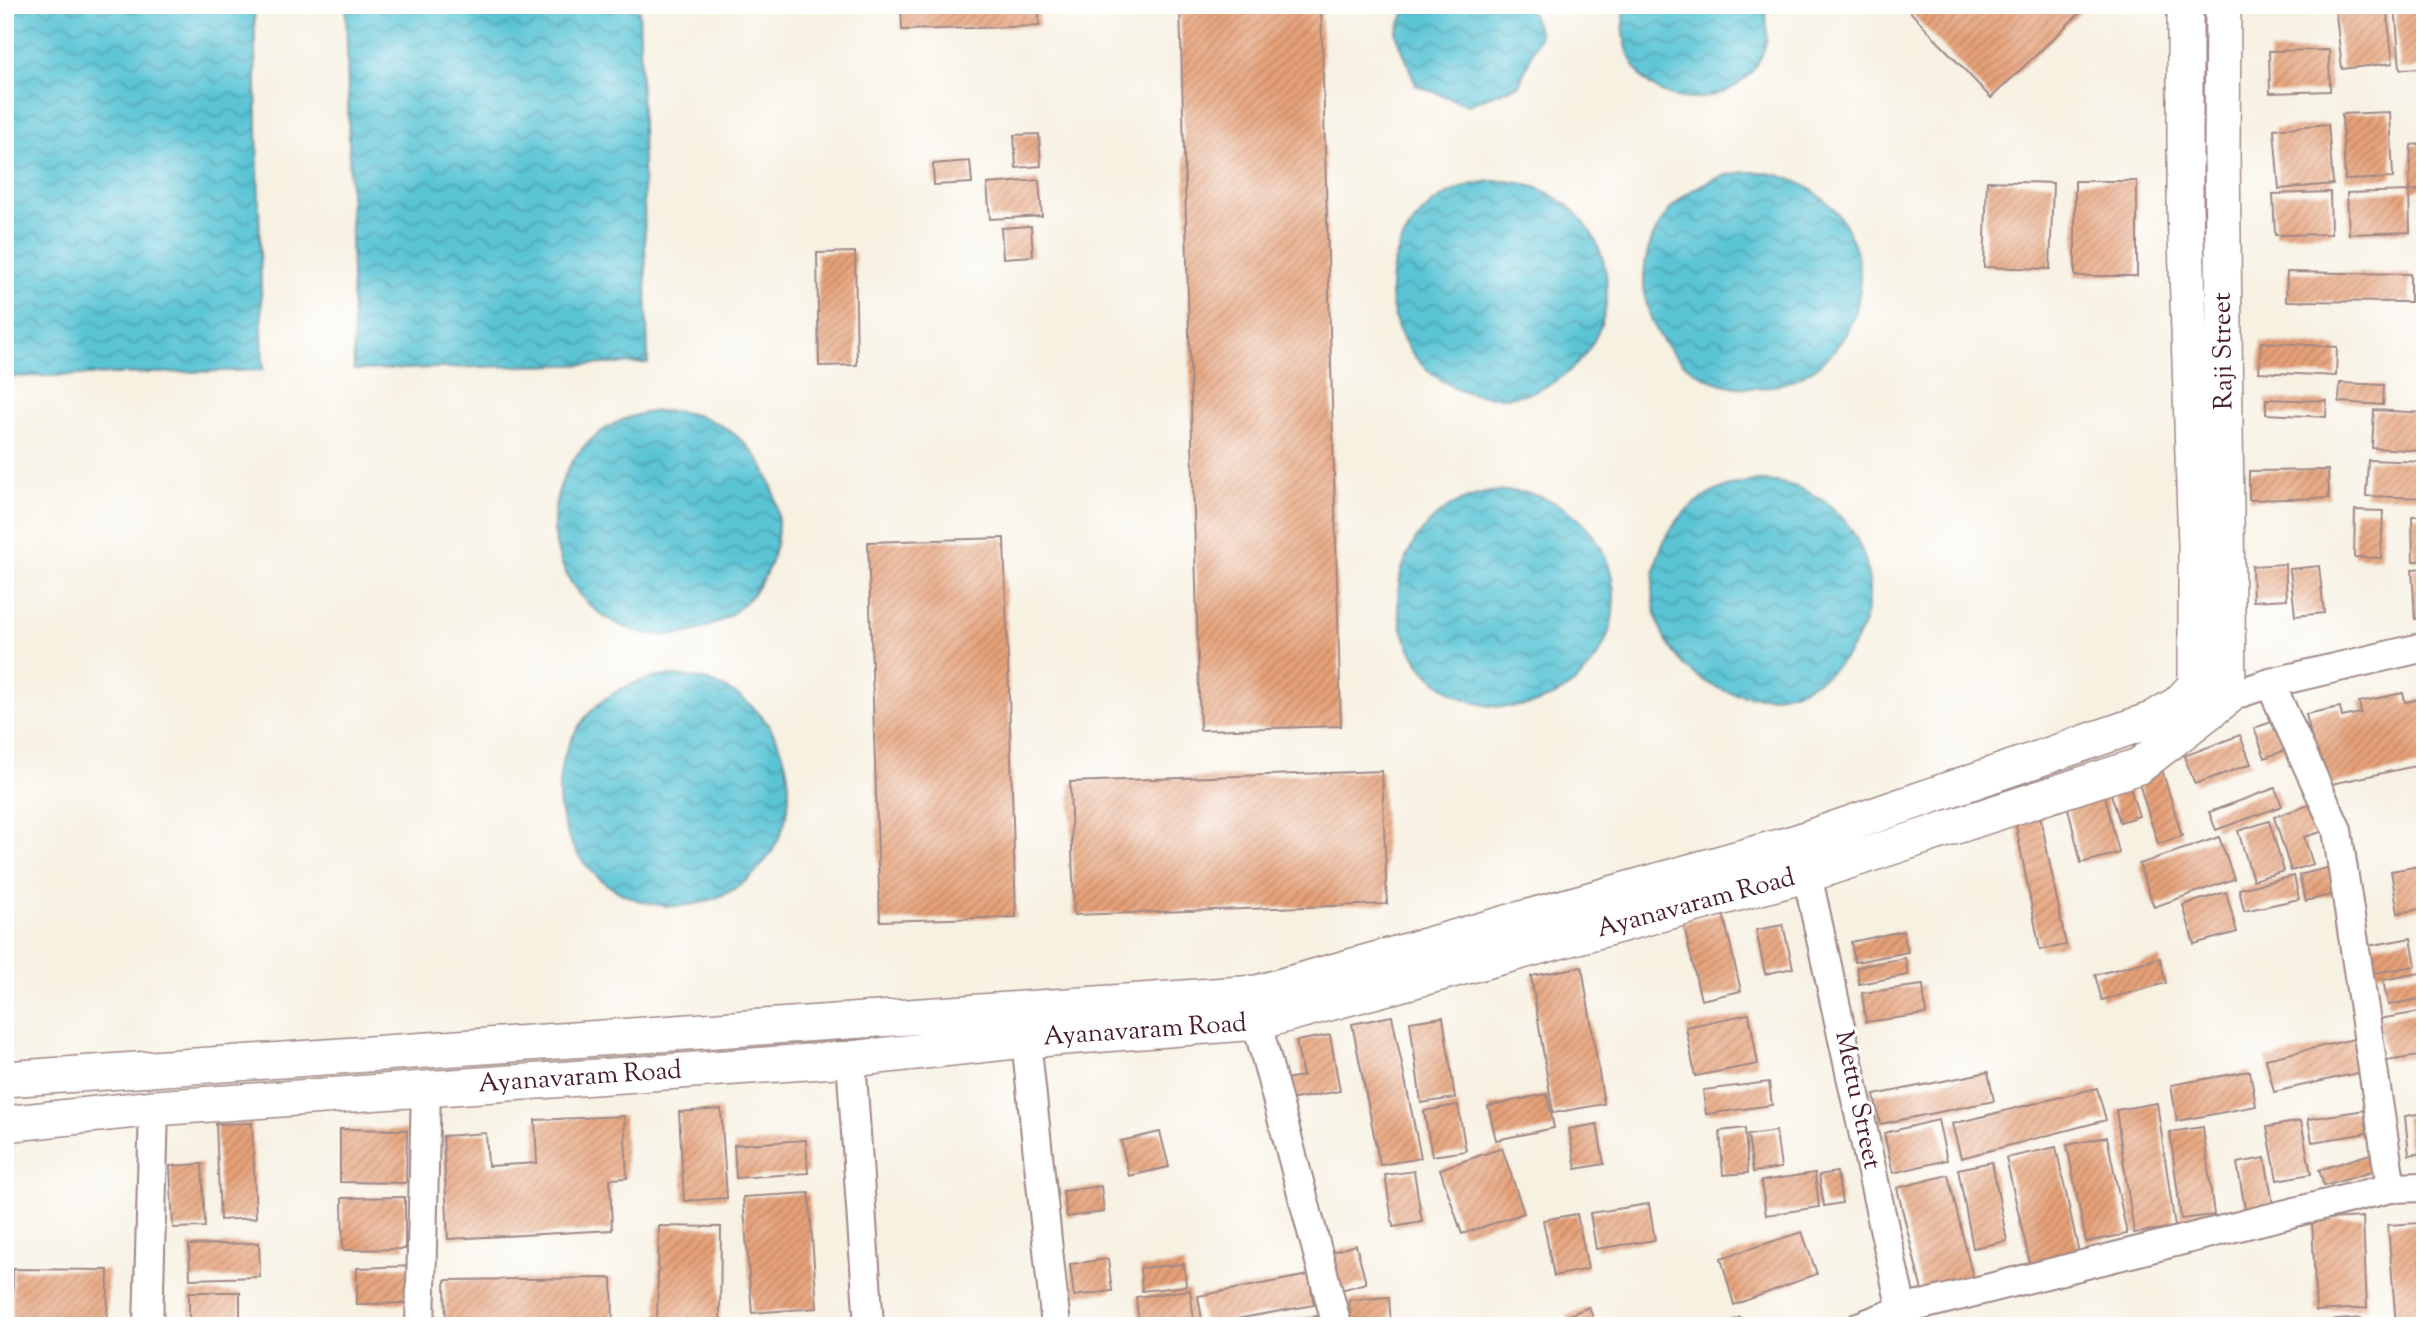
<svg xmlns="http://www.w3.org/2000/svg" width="2430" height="1331" font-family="'Sorts Mill Goudy',serif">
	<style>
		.water { fill: url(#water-waves); stroke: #527280; stroke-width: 2 }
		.building { fill: url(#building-hatch) }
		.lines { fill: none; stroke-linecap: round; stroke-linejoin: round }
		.minor-casing { stroke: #a08886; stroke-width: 32 }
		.tertiary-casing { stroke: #a08886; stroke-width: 38 }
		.minor { stroke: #fff; stroke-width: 28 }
		.tertiary { stroke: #fff; stroke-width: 35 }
		.labels { text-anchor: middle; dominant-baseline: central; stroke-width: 6; stroke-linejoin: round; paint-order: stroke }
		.street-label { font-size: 26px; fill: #4a1f2b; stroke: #fff }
	</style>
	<defs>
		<pattern id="water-waves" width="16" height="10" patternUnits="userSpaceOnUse" patternTransform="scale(1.75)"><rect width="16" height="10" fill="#5ac4d5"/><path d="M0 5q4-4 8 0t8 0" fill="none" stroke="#4c9fad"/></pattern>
		<pattern id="building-hatch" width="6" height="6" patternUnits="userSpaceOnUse" patternTransform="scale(1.75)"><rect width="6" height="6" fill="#e6a178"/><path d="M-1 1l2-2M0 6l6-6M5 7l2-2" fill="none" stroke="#bc8363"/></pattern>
	</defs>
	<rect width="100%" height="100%" fill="#fff"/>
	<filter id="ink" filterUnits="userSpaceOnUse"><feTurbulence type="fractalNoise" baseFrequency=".0143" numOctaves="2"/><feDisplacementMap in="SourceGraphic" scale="14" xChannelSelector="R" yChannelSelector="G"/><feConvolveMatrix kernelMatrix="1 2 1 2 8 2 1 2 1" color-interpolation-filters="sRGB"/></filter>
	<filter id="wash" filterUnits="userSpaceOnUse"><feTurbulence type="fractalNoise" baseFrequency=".00686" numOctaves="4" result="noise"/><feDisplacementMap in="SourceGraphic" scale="28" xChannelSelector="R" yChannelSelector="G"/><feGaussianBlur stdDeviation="1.57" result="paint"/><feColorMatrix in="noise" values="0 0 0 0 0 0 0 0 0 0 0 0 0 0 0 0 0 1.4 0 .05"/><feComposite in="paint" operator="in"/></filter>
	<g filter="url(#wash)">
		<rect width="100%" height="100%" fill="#f7f1e2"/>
		<path class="water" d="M 5,5 L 254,5 L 263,370 L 5,377 Z
			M 346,5 L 639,5 L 648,363 L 354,370 Z
			M 1408,5 L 1528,5 L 1540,34 L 1519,85 L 1468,105 L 1416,85 L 1396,33 Z
			M 1627,5 L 1763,5 C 1792,98 1651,138 1627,48 C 1623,34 1622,19 1627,5 Z
			M1644 280a108 108 0 1 1 216 0a108 108 0 1 1-216 0Z
			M1391 289a108 108 0 1 1 216 0a108 108 0 1 1-216 0Z
			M554 523a112 112 0 1 1 224 0a112 112 0 1 1-224 0Z
			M1653 589a108 108 0 1 1 216 0a108 108 0 1 1-216 0Z
			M1398 599a108 108 0 1 1 216 0a108 108 0 1 1-216 0Z
			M559 791a115 115 0 1 1 230 0a115 115 0 1 1-230 0Z"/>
		<g id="blocks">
			<path class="building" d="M 901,5 L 1039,5 L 1039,26 L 902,30 Z
				M 1180,5 L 1321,5 L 1341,726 L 1200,730 Z
				M 1904,5 L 2088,5 L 1991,98 Z
				M 2335,5 L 2386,5 L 2393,63 L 2342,69 Z
				M 2395,5 L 2425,5 L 2425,68 L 2400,69 Z
				M 2329,50 L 2330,91 L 2270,93 L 2269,51 Z
				M 2390,112 L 2393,178 L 2345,180 L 2342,114 Z
				M 2328,124 L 2333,184 L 2279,189 L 2274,129 Z
				M 1039,134 L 1041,166 L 1016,168 L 1014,135 Z
				M 2425,143 L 2425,189 L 2409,191 L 2411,145 Z
				M 970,161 L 972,183 L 934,185 L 933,164 Z
				M 1039,180 L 1042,216 L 990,219 L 987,184 Z
				M 1987,181 L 2053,183 L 2050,269 L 1984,267 Z
				M 2075,181 L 2137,181 L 2137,276 L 2075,276 Z
				M 2409,191 L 2410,232 L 2349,234 L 2347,193 Z
				M 2330,192 L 2331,234 L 2275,235 L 2273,194 Z
				M 1031,226 L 1033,256 L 1003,258 L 1001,228 Z
				M 855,252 L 857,365 L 819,366 L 817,253 Z
				M 2287,272 L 2410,274 L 2410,302 L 2286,301 Z
				M 2261,342 L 2337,347 L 2336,376 L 2259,372 Z
				M 2340,383 L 2384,385 L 2383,405 L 2339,402 Z
				M 2266,399 L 2327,401 L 2326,417 L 2266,414 Z
				M 2374,410 L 2425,413 L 2425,451 L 2372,448 Z
				M 2368,460 L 2425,462 L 2425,498 L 2366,496 Z
				M 2328,470 L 2329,498 L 2249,500 L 2249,471 Z
				M 2355,510 L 2383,511 L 2381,558 L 2354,557 Z
				M 2412,516 L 2425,516 L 2425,561 L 2413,561 Z
				M 1004,538 L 1016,917 L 880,921 L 868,542 Z
				M 2285,564 L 2287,599 L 2253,601 L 2252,566 Z
				M 2319,566 L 2324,613 L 2295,616 L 2290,569 Z
				M 2425,568 L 2425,618 L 2415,619 L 2412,569 Z
				M 2403,693 L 2405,702 L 2421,699 L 2425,715 L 2425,764 L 2322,786 L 2306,714 L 2340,707 L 2342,717 L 2361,713 L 2359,702 Z
				M 2277,720 L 2288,749 L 2265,758 L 2254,728 Z
				M 2240,735 L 2251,764 L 2195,784 L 2184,756 Z
				M 2160,763 L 2182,836 L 2158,844 L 2135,771 Z
				M 1382,771 L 1387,904 L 1074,915 L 1070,782 Z
				M 2129,785 L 2139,816 L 2120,822 L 2110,791 Z
				M 2275,788 L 2282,806 L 2216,830 L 2209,812 Z
				M 2105,795 L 2119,853 L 2081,863 L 2067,804 Z
				M 2315,803 L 2324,831 L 2304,837 L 2313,864 L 2291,871 L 2274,817 Z
				M 2038,805 L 2066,945 L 2040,950 L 2013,810 Z
				M 2269,821 L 2284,871 L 2253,880 L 2238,831 Z
				M 2219,837 L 2234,879 L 2154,907 L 2139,864 Z
				M 2425,865 L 2425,908 L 2398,913 L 2391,871 Z
				M 2335,866 L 2342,892 L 2306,901 L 2299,875 Z
				M 2294,876 L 2299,899 L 2244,911 L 2239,889 Z
				M 2226,892 L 2237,932 L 2194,944 L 2183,905 Z
				M 1723,913 L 1741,991 L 1701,1000 L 1683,922 Z
				M 1783,925 L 1793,968 L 1765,974 L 1756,930 Z
				M 1903,931 L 1908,952 L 1855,962 L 1851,942 Z
				M 2411,938 L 2416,966 L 2373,973 L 2368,946 Z
				M 1905,958 L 1908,975 L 1859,984 L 1857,967 Z
				M 2160,958 L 2166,983 L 2102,1000 L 2095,975 Z
				M 1582,967 L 1604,1104 L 1553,1113 L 1531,976 Z
				M 2425,972 L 2425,998 L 2388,1005 L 2383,980 Z
				M 1923,985 L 1926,1014 L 1866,1022 L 1862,993 Z
				M 2425,1011 L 2425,1055 L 2386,1061 L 2379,1019 Z
				M 1749,1014 L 1758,1064 L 1695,1076 L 1686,1027 Z
				M 1392,1016 L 1421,1158 L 1380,1165 L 1352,1024 Z
				M 1443,1017 L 1455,1098 L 1421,1103 L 1410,1022 Z
				M 1330,1035 L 1340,1091 L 1289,1100 L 1285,1079 L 1303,1076 L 1296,1041 Z
				M 2354,1039 L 2362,1072 L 2274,1092 L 2266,1059 Z
				M 2250,1071 L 2256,1106 L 2177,1121 L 2171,1085 Z
				M 1988,1072 L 1994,1101 L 1880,1124 L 1874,1095 Z
				M 1769,1082 L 1772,1105 L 1706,1114 L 1703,1090 Z
				M 2097,1088 L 2106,1120 L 1961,1158 L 1952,1124 Z
				M 1547,1094 L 1554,1128 L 1496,1140 L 1488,1106 Z
				M 2157,1103 L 2175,1227 L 2134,1233 L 2116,1110 Z
				M 1458,1105 L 1466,1151 L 1432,1156 L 1424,1111 Z
				M 721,1109 L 727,1198 L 684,1201 L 679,1112 Z
				M 2365,1110 L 2368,1133 L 2312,1142 L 2308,1119 Z
				M 2425,1113 L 2425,1153 L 2409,1155 L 2405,1116 Z
				M 624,1116 L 627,1178 L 610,1179 L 612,1230 L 448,1239 L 443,1136 L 486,1133 L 488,1166 L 537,1163 L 535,1120 Z
				M 1938,1120 L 1947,1160 L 1893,1173 L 1884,1133 Z
				M 2301,1121 L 2311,1174 L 2277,1180 L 2267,1127 Z
				M 252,1123 L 256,1218 L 220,1220 L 216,1124 Z
				M 1597,1124 L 1604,1164 L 1576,1169 L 1569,1129 Z
				M 2203,1127 L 2214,1215 L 2181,1219 L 2170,1132 Z
				M 1745,1128 L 1748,1173 L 1723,1175 L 1720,1131 Z
				M 340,1129 L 407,1130 L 406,1183 L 340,1182 Z
				M 1776,1131 L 1781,1168 L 1753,1172 L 1748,1135 Z
				M 1160,1132 L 1169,1167 L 1129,1176 L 1121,1141 Z
				M 2107,1137 L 2127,1234 L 2086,1242 L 2067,1145 Z
				M 806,1140 L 808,1173 L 736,1178 L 734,1145 Z
				M 2056,1147 L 2079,1253 L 2030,1264 L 2006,1158 Z
				M 1502,1148 L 1524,1213 L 1462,1234 L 1440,1169 Z
				M 2370,1154 L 2375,1171 L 2324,1186 L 2319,1170 Z
				M 2265,1158 L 2273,1204 L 2245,1209 L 2237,1163 Z
				M 1992,1162 L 2007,1241 L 1973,1248 L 1958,1169 Z
				M 202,1164 L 205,1227 L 173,1228 L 170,1166 Z
				M 1414,1171 L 1422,1222 L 1393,1227 L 1385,1175 Z
				M 1837,1172 L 1842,1203 L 1824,1206 L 1819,1175 Z
				M 1815,1173 L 1819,1207 L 1766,1215 L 1761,1181 Z
				M 1948,1175 L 1974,1282 L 1923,1295 L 1897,1188 Z
				M 1101,1186 L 1104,1212 L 1067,1217 L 1063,1191 Z
				M 809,1193 L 817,1308 L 752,1313 L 743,1197 Z
				M 405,1197 L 405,1249 L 343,1250 L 342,1198 Z
				M 1649,1204 L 1655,1240 L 1596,1249 L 1590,1213 Z
				M 1577,1214 L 1588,1269 L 1554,1276 L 1543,1220 Z
				M 2363,1217 L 2367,1308 L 2316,1311 L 2312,1220 Z
				M 2418,1223 L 2425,1326 L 2396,1326 L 2388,1225 Z
				M 659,1226 L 721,1227 L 720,1326 L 657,1326 Z
				M 1802,1232 L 1817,1274 L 1734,1305 L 1721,1258 Z
				M 259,1243 L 260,1277 L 190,1279 L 189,1245 Z
				M 1356,1245 L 1366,1283 L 1334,1292 L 1324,1254 Z
				M 1108,1259 L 1112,1291 L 1074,1296 L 1070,1264 Z
				M 1184,1264 L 1186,1286 L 1142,1291 L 1140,1268 Z
				M 413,1266 L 414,1303 L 357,1304 L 357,1268 Z
				M 13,1269 L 108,1270 L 107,1326 L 12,1326 Z
				M 1309,1275 L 1314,1305 L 1203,1325 L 1198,1296 Z
				M 612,1278 L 613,1326 L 446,1326 L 445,1280 Z
				M 1190,1290 L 1194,1320 L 1139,1326 L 1136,1297 Z
				M 189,1292 L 240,1292 L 240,1326 L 189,1326 Z
				M 1389,1297 L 1391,1324 L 1351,1326 L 1349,1300 Z
				M 1589,1307 L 1596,1326 L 1570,1326 L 1566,1316 Z
				M 1324,1315 L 1325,1326 L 1286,1326 L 1285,1320 Z
				M 1740,1317 L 1743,1326 L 1720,1326 Z
				M 2361,1318 L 2361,1326 L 2325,1326 L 2325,1321 Z"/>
		</g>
	</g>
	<g filter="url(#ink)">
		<use href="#blocks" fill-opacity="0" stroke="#a08886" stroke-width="2"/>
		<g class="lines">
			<g class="minor-casing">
				<path id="minor" d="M 2270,683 L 2337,830 L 2391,1188
					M 2211,691 L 2228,697 L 2270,683 L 2425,647
					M 1803,856 L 1902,1310 L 1902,1326
					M 1252,1004 L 1337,1326
					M 1026,1040 L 1056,1326
					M 851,1059 L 869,1326
					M 148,1326 L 154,1108
					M 420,1326 L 426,1089
					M 1861,1326 L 1902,1310 L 2391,1188 L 2425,1187"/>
			</g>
			<g class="tertiary-casing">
				<path id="tertiary" d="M 5,1079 L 1257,993 L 1797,842 L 2151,720 L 2178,704 L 2196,685 L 2196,547 L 2185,207 L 2185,5
					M 5,1124 L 154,1108 L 851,1059 L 1026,1040 L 1258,1022 L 1809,874 L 2139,766 L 2228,697 L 2222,150 L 2223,5"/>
			</g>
			<use href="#minor" class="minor"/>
			<use href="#tertiary" class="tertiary"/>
		</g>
	</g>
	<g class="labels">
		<g class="street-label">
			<text transform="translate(2224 351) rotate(-91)">Raji Street</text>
			<text transform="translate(1696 904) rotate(-15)">Ayanavaram Road</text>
			<text transform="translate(1145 1031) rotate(-4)">Ayanavaram Road</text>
			<text transform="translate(580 1078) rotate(-4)">Ayanavaram Road</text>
			<text transform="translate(1857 1100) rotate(78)">Mettu Street</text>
		</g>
	</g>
	<rect width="2430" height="1331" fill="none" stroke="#fff" stroke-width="28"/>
</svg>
